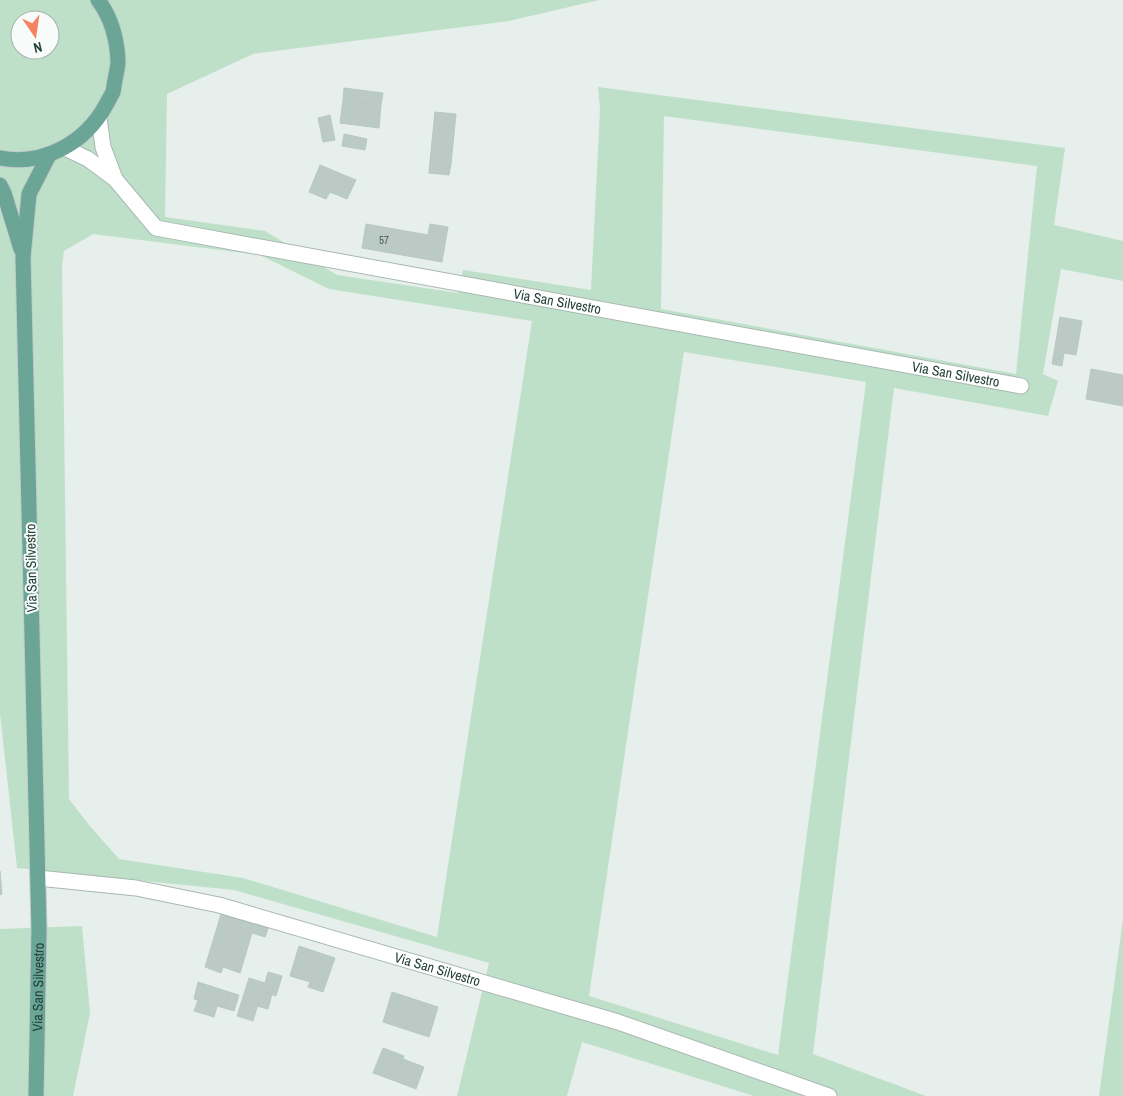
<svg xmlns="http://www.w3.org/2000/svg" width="1123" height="1096" font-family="'Archivo Narrow',sans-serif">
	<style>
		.green { fill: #bfe0c8; fill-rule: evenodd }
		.building { fill: #bbcac4; stroke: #b8c9c2 }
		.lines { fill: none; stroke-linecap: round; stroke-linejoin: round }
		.minor-casing { stroke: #a8b8b2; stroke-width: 17 }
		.major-casing { stroke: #c2cac8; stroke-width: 17 }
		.minor { stroke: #fff; stroke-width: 15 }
		.major { stroke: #6aa596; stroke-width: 15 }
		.labels { text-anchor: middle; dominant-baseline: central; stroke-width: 4; stroke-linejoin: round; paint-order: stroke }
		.number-label { font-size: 11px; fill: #4a645c }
		.street-label { font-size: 14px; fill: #24423a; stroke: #f7fbf9 }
	</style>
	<rect width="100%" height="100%" fill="#e6efeb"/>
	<path class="green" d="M 0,0 L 599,0 L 509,21 L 253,54 L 167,94 L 165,217 L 265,231 L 337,275 L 458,293 L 463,270 L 591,290 L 600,109 L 598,87 L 1065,148 L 1054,225 L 1123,241 L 1123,281 L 1061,269 L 1043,374 L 1058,381 L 1048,416 L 894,388 L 813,1054 L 926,1096 L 754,1096 L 582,1042 L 567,1096 L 457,1096 L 489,963 L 234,890 L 17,868 L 0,713 ZM 20,20 L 50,20 L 50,50 L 20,50 ZM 664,116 L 1037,166 L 1016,374 L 661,309 ZM 93,234 L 260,255 L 329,289 L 532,321 L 437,937 L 243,878 L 119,859 L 89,825 L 69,799 L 62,266 L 64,251 ZM 684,352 L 866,382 L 778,1055 L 589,996 Z
		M 1123,919 L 1123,1096 L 1099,1096 Z
		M 82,926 L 90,1013 L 73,1096 L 0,1096 L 0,929 Z"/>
	<path class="building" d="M 344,88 L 383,93 L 381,105 L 343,100 Z
		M 343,100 L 381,105 L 379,128 L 340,123 Z
		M 435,112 L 456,114 L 451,164 L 430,161 Z
		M 330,115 L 335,140 L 323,142 L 318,118 Z
		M 344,134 L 367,139 L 365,150 L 342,146 Z
		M 430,161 L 451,164 L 449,175 L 429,173 Z
		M 320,165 L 356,180 L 347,199 L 330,192 L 326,199 L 309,192 Z
		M 366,224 L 428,235 L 430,224 L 448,227 L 442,262 L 362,248 Z
		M 1060,317 L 1082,321 L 1076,355 L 1064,353 L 1062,366 L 1052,364 Z
		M 1091,369 L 1123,375 L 1123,406 L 1086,399 Z
		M 0,871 L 2,894 L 0,895 Z
		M 222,911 L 269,926 L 265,937 L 252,933 L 244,960 L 227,955 L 221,973 L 205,967 Z
		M 299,946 L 335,958 L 323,992 L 308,987 L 310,982 L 290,976 Z
		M 227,955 L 244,960 L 240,973 L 223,967 Z
		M 268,972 L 282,976 L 276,996 L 262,991 L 253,1021 L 237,1016 L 249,978 L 265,983 Z
		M 198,982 L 229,992 L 224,1008 L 194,999 Z
		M 262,991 L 272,994 L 268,1009 L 257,1006 Z
		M 229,992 L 239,995 L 234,1011 L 224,1008 Z
		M 392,992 L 438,1007 L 429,1037 L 383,1022 Z
		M 198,1000 L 217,1006 L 214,1017 L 194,1011 Z
		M 383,1048 L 404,1056 L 395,1081 L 373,1073 Z
		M 403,1059 L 424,1067 L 416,1089 L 395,1081 Z"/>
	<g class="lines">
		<g class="minor-casing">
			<g id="minor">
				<path d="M 99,118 L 103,147 L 115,179"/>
				<path id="s1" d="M 65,148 L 88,159 L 115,179 L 156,228 L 1021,386"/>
				<path id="s2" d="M 38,878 L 136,888 L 219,905 L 618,1022 L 829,1096"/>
			</g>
		</g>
		<g class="major-casing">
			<g id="major">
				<path d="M 0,158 C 44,166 85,143 106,105 C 108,101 111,96 113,92 C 114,88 114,84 115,80 C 116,74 118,67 118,61 C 117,39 111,17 98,0"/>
				<path d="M 0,185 L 4,193 L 21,249"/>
				<path id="s3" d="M 36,1096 L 39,929 L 23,257 L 29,194 L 49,155"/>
			</g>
		</g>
		<use href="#minor" class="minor"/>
		<use href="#major" class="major"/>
	</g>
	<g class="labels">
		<g class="number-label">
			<text x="384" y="240">57</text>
		</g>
		<g class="street-label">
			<text stroke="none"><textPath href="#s1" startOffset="531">Via San Silvestro</textPath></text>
			<text stroke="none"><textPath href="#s1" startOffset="936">Via San Silvestro</textPath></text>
			<text transform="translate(31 568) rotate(-91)">Via San Silvestro</text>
			<text stroke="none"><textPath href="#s2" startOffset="411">Via San Silvestro</textPath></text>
			<text stroke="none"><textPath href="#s3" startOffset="109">Via San Silvestro</textPath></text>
		</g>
	</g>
	<g transform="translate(35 35) rotate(167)"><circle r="24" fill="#f7fbf9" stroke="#a3b1ad"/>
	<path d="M0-4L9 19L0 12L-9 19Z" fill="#f4845f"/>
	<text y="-8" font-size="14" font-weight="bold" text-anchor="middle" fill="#24423a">N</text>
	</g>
</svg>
